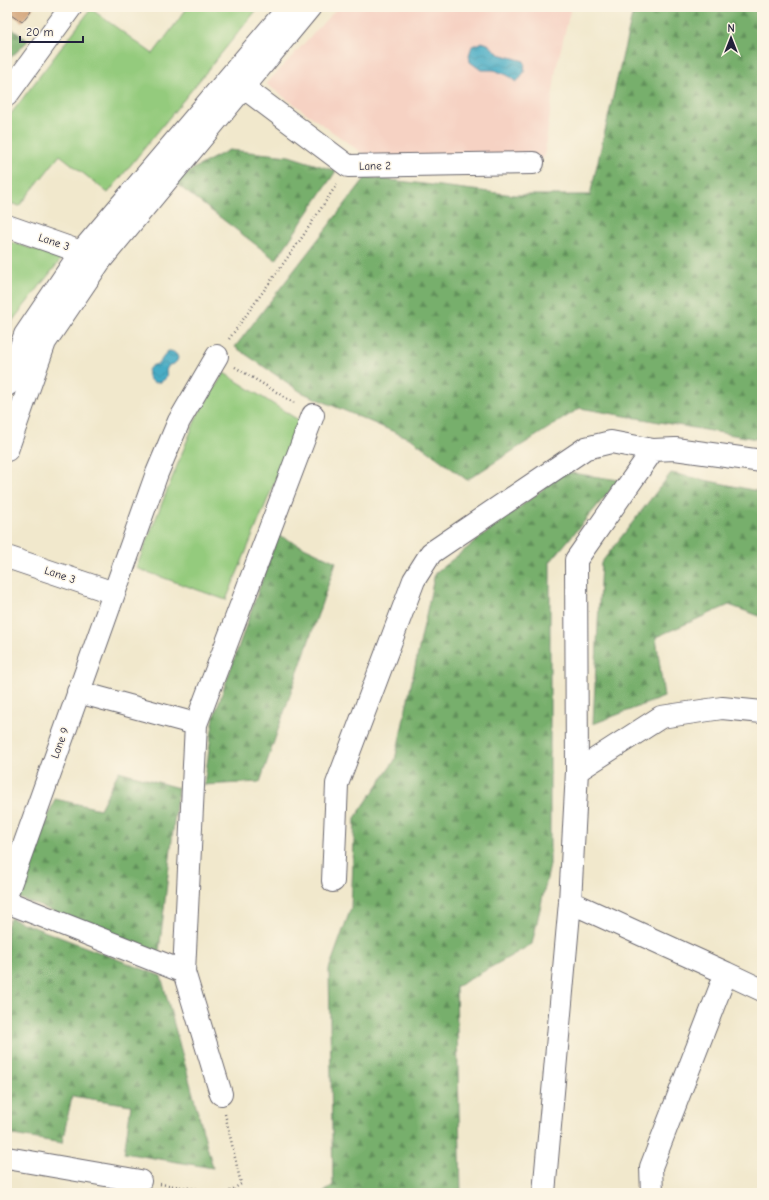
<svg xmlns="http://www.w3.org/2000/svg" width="769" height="1200" font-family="'Comic Neue',sans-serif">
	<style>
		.built { fill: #f6d2c3 }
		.grass { fill: #94cb7d; stroke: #5b765c }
		.forest { fill: url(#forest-firs); stroke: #4c6854 }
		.water { fill: url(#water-waves); stroke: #346780 }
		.building { fill: #d09f72 }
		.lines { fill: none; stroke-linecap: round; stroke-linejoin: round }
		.street-casing { stroke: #6a676e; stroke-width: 24 }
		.path { stroke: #6a676e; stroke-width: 2.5; stroke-dasharray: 1 3; stroke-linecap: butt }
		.street { stroke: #fff; stroke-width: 22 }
		.labels { text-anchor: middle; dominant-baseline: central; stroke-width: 3; stroke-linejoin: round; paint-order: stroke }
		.street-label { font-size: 11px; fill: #22223b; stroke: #fcf5e5 }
	</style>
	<defs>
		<pattern id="forest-firs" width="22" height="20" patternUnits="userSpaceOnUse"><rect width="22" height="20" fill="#77af6c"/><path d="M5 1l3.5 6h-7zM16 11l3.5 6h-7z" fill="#618e5a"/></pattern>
		<pattern id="water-waves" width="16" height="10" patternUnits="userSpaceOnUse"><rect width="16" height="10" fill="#46acc5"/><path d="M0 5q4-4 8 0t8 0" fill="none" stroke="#3a8ca1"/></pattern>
	</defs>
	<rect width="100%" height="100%" fill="#fcf5e5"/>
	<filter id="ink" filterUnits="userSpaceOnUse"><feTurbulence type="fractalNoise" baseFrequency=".025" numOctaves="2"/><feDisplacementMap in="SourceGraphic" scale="8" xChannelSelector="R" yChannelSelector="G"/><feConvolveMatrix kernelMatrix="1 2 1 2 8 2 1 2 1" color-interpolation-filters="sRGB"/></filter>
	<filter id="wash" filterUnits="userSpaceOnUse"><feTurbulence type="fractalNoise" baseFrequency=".012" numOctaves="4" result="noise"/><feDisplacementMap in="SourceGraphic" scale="16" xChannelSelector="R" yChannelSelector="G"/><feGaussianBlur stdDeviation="0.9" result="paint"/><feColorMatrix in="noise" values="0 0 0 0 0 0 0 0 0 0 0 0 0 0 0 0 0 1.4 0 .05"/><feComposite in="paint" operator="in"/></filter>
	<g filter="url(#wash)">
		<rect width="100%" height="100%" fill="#f1e8cc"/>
		<path class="built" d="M 338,7 L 571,7 L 556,69 L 544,158 L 377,164 L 266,84 Z"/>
		<path class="grass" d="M 188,7 L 259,7 L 108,193 L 60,155 L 19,206 L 7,202 L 7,119 L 91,9 L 153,54 Z
			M 7,241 L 62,258 L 13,320 L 7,336 Z
			M 224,373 L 300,421 L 226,600 L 136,568 L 197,416 Z"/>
		<path class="forest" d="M 634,7 L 762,7 L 762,440 L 580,408 L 467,480 L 413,440 L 301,392 L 235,347 L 366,177 L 514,195 L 590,195 Z
			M 7,25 L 28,41 L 7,61 Z
			M 229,150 L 289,156 L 336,171 L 276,260 L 175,183 L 193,169 Z
			M 565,472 L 619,480 L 550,562 L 550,865 L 532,944 L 456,987 L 461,1193 L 323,1193 L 333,1185 L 329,969 L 351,908 L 355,818 L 395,760 L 435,573 Z
			M 671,473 L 762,492 L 762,617 L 729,605 L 656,637 L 664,697 L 593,724 L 601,563 Z
			M 278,535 L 336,562 L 260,782 L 204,785 L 214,716 Z
			M 119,771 L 178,788 L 159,952 L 16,897 L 55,799 L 100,809 Z
			M 10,918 L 161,976 L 213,1168 L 124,1153 L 131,1105 L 72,1096 L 62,1143 L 7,1134 L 7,927 Z"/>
		<path class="water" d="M 482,42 L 488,44 L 499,54 L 524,61 C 526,70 524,76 516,82 L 507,75 L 494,70 L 481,70 L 470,62 L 469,55 L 472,46 Z
			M 168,351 C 173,351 175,352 178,357 L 177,361 L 174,364 L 169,365 L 166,370 C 167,375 167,379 162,381 C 148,389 140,366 158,364 C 162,360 164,355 168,351 Z"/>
		<g id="blocks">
			<path class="building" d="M 7,7 L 34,7 L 22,22 L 7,11 Z"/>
		</g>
	</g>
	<g filter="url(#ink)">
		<use href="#blocks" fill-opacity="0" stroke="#6a676e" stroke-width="1"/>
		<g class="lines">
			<g class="street-casing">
				<path id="street" d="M 243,87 L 348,166 L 533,163
					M 7,95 L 71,7
					M 7,226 L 81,252 L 94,258
					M 7,385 L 25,335 L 81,252 L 289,7
					M 7,450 L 45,342 L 100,261 L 310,7
					M 7,557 L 114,593
					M 78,692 L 196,724
					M 577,771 L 661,717 L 722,708 L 762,712
					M 333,881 L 337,784 L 414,580 L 431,553 L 586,448 L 611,442 L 653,450
					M 7,893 L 157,473 L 179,421 L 217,356
					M 7,902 L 184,972
					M 570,902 L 726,973 L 651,1167 L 652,1193
					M 726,973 L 762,990
					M 221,1094 L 184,972 L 196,724 L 313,415
					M 7,1158 L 140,1181
					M 544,1193 L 570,902 L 577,771 L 576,560 L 653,450 L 675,449 L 762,461"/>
			</g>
			<path class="path" d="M 229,339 L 301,239 L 337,184
				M 235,367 L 296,404
				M 225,1114 L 241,1184 L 227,1193
				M 160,1184 L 225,1193"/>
			<use href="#street" class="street"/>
		</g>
	</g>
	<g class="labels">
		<g class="street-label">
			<text transform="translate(375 166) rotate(-1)">Lane 2</text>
			<text transform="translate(54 242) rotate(19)">Lane 3</text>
			<text transform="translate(60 575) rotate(19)">Lane 3</text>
			<text transform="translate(60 743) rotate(-70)">Lane 9</text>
		</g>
	</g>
	<rect width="769" height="1200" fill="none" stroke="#fcf5e5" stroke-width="24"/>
	<g transform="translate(731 38)" stroke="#fcf5e5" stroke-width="3" paint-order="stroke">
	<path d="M0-3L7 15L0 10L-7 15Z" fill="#22223b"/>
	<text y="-6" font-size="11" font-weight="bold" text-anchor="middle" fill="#22223b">N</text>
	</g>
	<path d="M20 36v6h63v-6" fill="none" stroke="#22223b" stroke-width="2"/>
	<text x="26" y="36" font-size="12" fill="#22223b" stroke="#fcf5e5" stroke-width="3" paint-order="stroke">20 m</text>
</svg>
